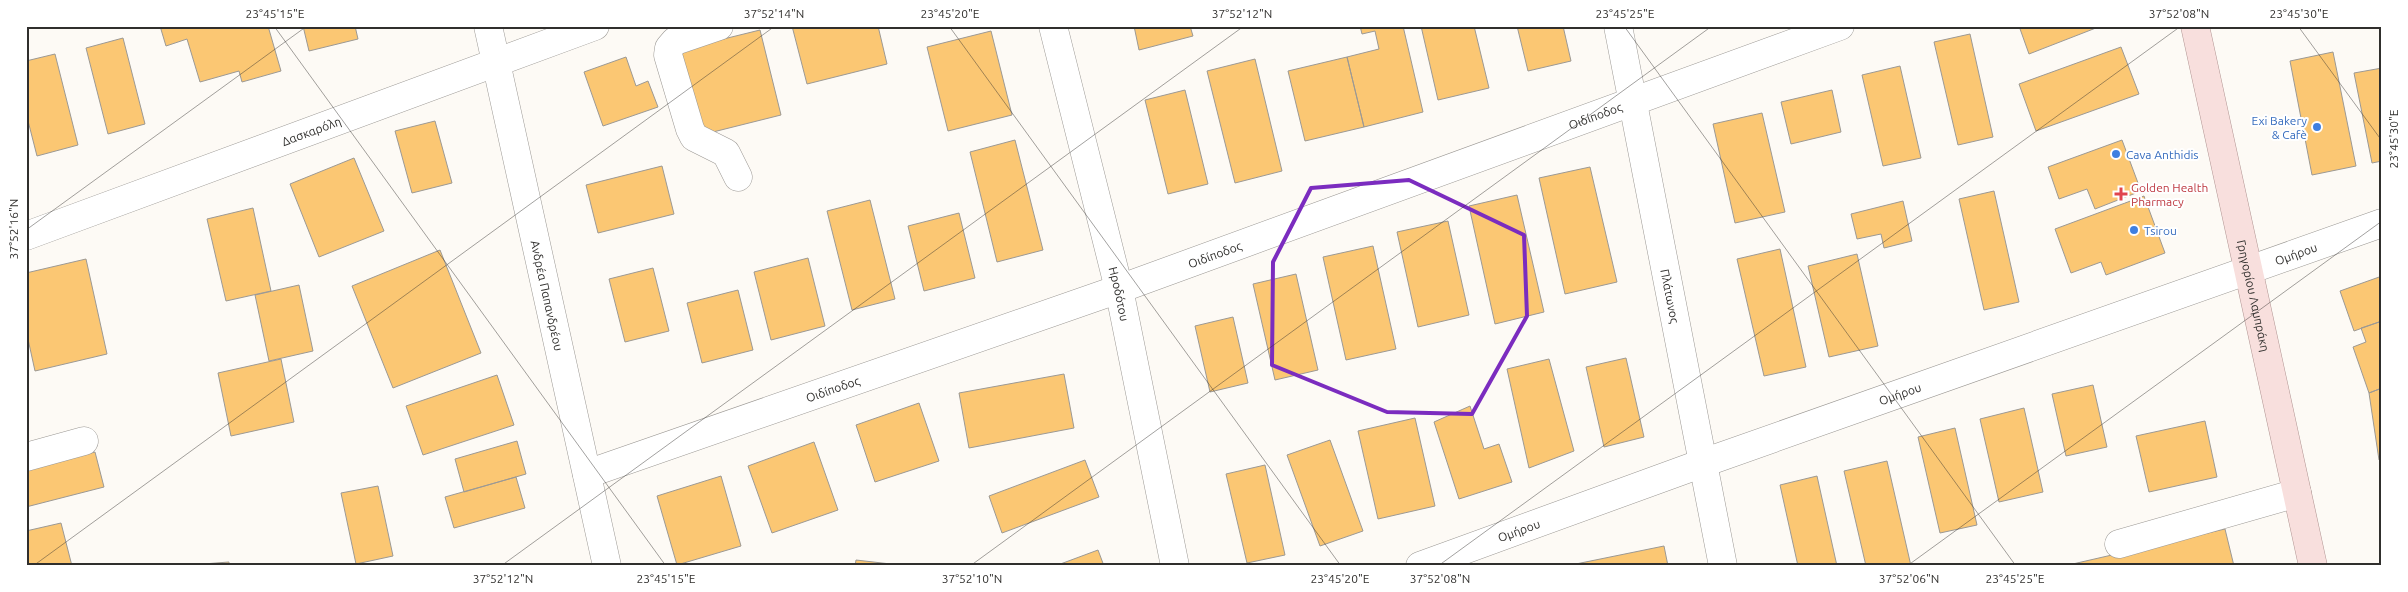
<svg xmlns="http://www.w3.org/2000/svg" width="2408" height="592" font-family="Ubuntu,sans-serif">
	<style>
		.building { fill: #fbc773; stroke: #9c9994 }
		.lines { fill: none; stroke-linecap: round; stroke-linejoin: round }
		.minor-casing { stroke: #9b9894; stroke-width: 29 }
		.major-casing { stroke: #af9391; stroke-width: 29 }
		.minor { stroke: #fff; stroke-width: 28 }
		.major { stroke: #f8dfdd; stroke-width: 28 }
		.marked { fill: none; stroke: #7b2cbf; stroke-width: 4; stroke-linejoin: round }
		.ticks { fill: none; stroke: #302f2d; stroke-width: 1; stroke-opacity: 0.45 }
		.shop-dot { fill: #3f7fe0; stroke: #fff; stroke-width: 2 }
		.health-dot { fill: #e0444e; stroke: #fff; stroke-width: 2 }
		.labels { text-anchor: middle; dominant-baseline: central; stroke-width: 4; stroke-linejoin: round; paint-order: stroke }
		.street-label { font-size: 12px; fill: #302f2d; stroke: #fff }
		.shop-label { font-size: 12px; fill: #366cbe; stroke: #fff; text-anchor: start }
		.health-label { font-size: 12px; fill: #be3a42; stroke: #fff; text-anchor: start }
		.neatline { fill: none; stroke: #302f2d; stroke-width: 2 }
		.ticks-label { font-size: 12px; text-anchor: middle; fill: #302f2d }
	</style>
	<rect width="100%" height="100%" fill="#fdfaf5"/>
	<path class="building" d="M 160,26 L 268,26 L 281,71 L 242,82 L 239,71 L 200,82 L 187,39 L 166,46 Z
		M 303,26 L 355,26 L 358,39 L 309,51 Z
		M 792,26 L 878,26 L 887,64 L 807,84 Z
		M 1134,26 L 1190,26 L 1193,36 L 1139,50 Z
		M 1360,26 L 1403,26 L 1423,112 L 1364,127 L 1347,57 L 1379,49 L 1375,31 L 1362,34 Z
		M 1421,26 L 1474,26 L 1489,88 L 1438,100 Z
		M 1517,26 L 1563,26 L 1571,61 L 1528,71 Z
		M 2019,26 L 2101,26 L 2029,54 Z
		M 760,30 L 781,115 L 701,135 L 679,50 Z
		M 991,31 L 1012,115 L 948,131 L 927,47 Z
		M 1970,34 L 1993,137 L 1958,145 L 1934,42 Z
		M 123,38 L 145,124 L 108,134 L 86,48 Z
		M 2121,47 L 2139,94 L 2036,131 L 2019,84 Z
		M 2333,52 L 2356,166 L 2312,175 L 2290,61 Z
		M 55,54 L 78,145 L 37,156 L 26,113 L 26,61 Z
		M 626,57 L 636,86 L 648,81 L 658,107 L 603,126 L 584,72 Z
		M 1347,57 L 1364,127 L 1305,141 L 1288,71 Z
		M 1255,59 L 1282,171 L 1235,183 L 1207,71 Z
		M 1900,66 L 1921,158 L 1883,166 L 1862,75 Z
		M 2382,68 L 2382,161 L 2372,163 L 2354,73 Z
		M 1185,90 L 1208,184 L 1168,194 L 1145,100 Z
		M 1832,90 L 1841,132 L 1791,144 L 1781,102 Z
		M 1762,113 L 1785,212 L 1735,223 L 1713,124 Z
		M 435,121 L 452,183 L 412,193 L 395,131 Z
		M 1015,140 L 1043,250 L 997,262 L 970,152 Z
		M 2122,140 L 2141,191 L 2095,209 L 2087,189 L 2059,199 L 2048,167 Z
		M 354,158 L 384,231 L 319,257 L 290,184 Z
		M 662,166 L 674,214 L 598,233 L 586,185 Z
		M 1590,167 L 1617,282 L 1565,294 L 1539,178 Z
		M 1994,191 L 2019,302 L 1984,310 L 1959,199 Z
		M 1517,195 L 1544,312 L 1495,324 L 1469,206 Z
		M 2144,196 L 2165,253 L 2106,275 L 2101,262 L 2071,273 L 2055,229 Z
		M 870,200 L 895,299 L 852,310 L 827,211 Z
		M 1903,201 L 1912,241 L 1884,248 L 1881,234 L 1857,239 L 1851,214 Z
		M 253,208 L 271,291 L 226,301 L 207,219 Z
		M 959,213 L 975,278 L 924,291 L 908,226 Z
		M 1448,221 L 1469,315 L 1418,327 L 1397,232 Z
		M 1373,246 L 1396,349 L 1346,360 L 1323,257 Z
		M 1780,249 L 1806,367 L 1764,376 L 1737,259 Z
		M 440,250 L 481,353 L 393,388 L 352,286 Z
		M 1857,254 L 1878,346 L 1829,357 L 1808,266 Z
		M 808,258 L 825,326 L 771,340 L 754,272 Z
		M 86,259 L 107,354 L 35,371 L 26,330 L 26,273 Z
		M 653,268 L 669,331 L 625,342 L 609,279 Z
		M 1296,274 L 1318,370 L 1275,380 L 1253,284 Z
		M 2382,276 L 2382,321 L 2354,331 L 2340,291 Z
		M 299,285 L 313,351 L 269,361 L 255,295 Z
		M 738,290 L 753,350 L 702,363 L 687,303 Z
		M 1233,317 L 1248,383 L 1210,392 L 1195,326 Z
		M 2382,321 L 2382,388 L 2369,393 L 2353,347 L 2366,342 L 2361,328 Z
		M 1626,358 L 1644,437 L 1604,447 L 1586,367 Z
		M 281,359 L 294,422 L 231,436 L 218,373 Z
		M 1549,359 L 1574,451 L 1529,468 L 1507,369 Z
		M 1064,374 L 1074,428 L 969,448 L 959,393 Z
		M 497,375 L 514,425 L 423,455 L 406,406 Z
		M 2093,385 L 2107,447 L 2066,456 L 2052,394 Z
		M 2382,388 L 2382,459 L 2379,460 L 2369,393 Z
		M 919,403 L 939,461 L 875,482 L 856,425 Z
		M 1470,406 L 1484,449 L 1499,444 L 1512,482 L 1459,499 L 1434,422 Z
		M 2024,408 L 2043,492 L 1999,502 L 1980,419 Z
		M 1415,418 L 1435,506 L 1378,519 L 1358,431 Z
		M 2205,421 L 2217,477 L 2149,492 L 2136,436 Z
		M 1955,428 L 1977,525 L 1940,533 L 1918,437 Z
		M 1330,440 L 1363,531 L 1320,546 L 1287,455 Z
		M 517,441 L 526,474 L 464,492 L 455,459 Z
		M 814,442 L 838,510 L 772,533 L 748,466 Z
		M 95,452 L 104,487 L 26,507 L 26,470 Z
		M 1085,460 L 1099,497 L 1002,533 L 989,496 Z
		M 1887,461 L 1911,566 L 1866,566 L 1844,471 Z
		M 1265,465 L 1285,555 L 1247,563 L 1226,474 Z
		M 721,476 L 741,546 L 677,565 L 657,496 Z
		M 1817,476 L 1837,566 L 1798,566 L 1780,485 Z
		M 516,477 L 525,508 L 454,528 L 445,497 Z
		M 378,486 L 393,556 L 356,564 L 341,493 Z
		M 61,523 L 72,566 L 26,566 L 26,531 Z
		M 2225,529 L 2234,566 L 2064,566 Z
		M 1664,546 L 1668,566 L 1566,566 Z
		M 1098,550 L 1104,566 L 1055,566 Z
		M 856,560 L 908,566 L 855,566 Z
		M 229,562 L 229,566 L 190,566 L 190,565 Z"/>
	<g class="lines">
		<g class="minor-casing">
			<g id="minor">
				<path id="s1" d="M 488,26 L 607,566"/>
				<path d="M 719,26 L 675,41 L 669,48 L 668,55 L 690,129 L 694,137 L 726,153 L 738,177"/>
				<path id="s2" d="M 1053,26 L 1119,289 L 1175,566"/>
				<path id="s3" d="M 1618,26 L 1723,566"/>
				<path id="s4" d="M 26,236 L 595,26"/>
				<path d="M 26,457 L 84,441"/>
				<path id="s5" d="M 587,474 L 1119,289 L 1840,26"/>
				<path d="M 2119,544 L 2297,493"/>
				<path id="s6" d="M 1420,566 L 1703,463 L 2382,223"/>
			</g>
		</g>
		<g class="major-casing">
			<g id="major">
				<path id="s7" d="M 2195,26 L 2313,566"/>
			</g>
		</g>
		<use href="#minor" class="minor"/>
		<use href="#major" class="major"/>
	</g>
	<path class="marked" d="M 1409,180 L 1524,235 L 1527,316 L 1472,414 L 1387,412 L 1272,365 L 1273,262 L 1311,188 Z"/>
	<path class="ticks" d="M 274,26 L 666,566M 949,26 L 1341,566M 1624,26 L 2016,566M 2298,26 L 2382,141M 26,230 L 307,26M 33,566 L 775,26M 501,566 L 1244,26M 970,566 L 1712,26M 1438,566 L 2181,26M 1907,566 L 2382,221M 2376,566 L 2382,561"/>
	<g class="shop-dot">
		<circle cx="2317" cy="127" r="5"/>
		<circle cx="2116" cy="154" r="5"/>
		<circle cx="2134" cy="230" r="5"/>
	</g>
	<path class="health-dot" d="M2118.5 186.5h5v5h5v5h-5v5h-5v-5h-5v-5h5z"/>
	<g class="labels">
		<g class="street-label">
			<text stroke="none"><textPath href="#s5" startOffset="1070">Οιδίποδος</textPath></text>
			<text stroke="none"><textPath href="#s4" startOffset="304">Δασκαρόλη</textPath></text>
			<text stroke="none"><textPath href="#s6" startOffset="930">Ομήρου</textPath></text>
			<text stroke="none"><textPath href="#s5" startOffset="665">Οιδίποδος</textPath></text>
			<text stroke="none"><textPath href="#s2" startOffset="276">Ηροδότου</textPath></text>
			<text stroke="none"><textPath href="#s1" startOffset="276">Ανδρέα Παπανδρέου</textPath></text>
			<text stroke="none"><textPath href="#s3" startOffset="275">Πλάτωνος</textPath></text>
			<text stroke="none"><textPath href="#s7" startOffset="276">Γρηγορίου Λαμπράκη</textPath></text>
			<text stroke="none"><textPath href="#s5" startOffset="260">Οιδίποδος</textPath></text>
			<text stroke="none"><textPath href="#s6" startOffset="510">Ομήρου</textPath></text>
			<text stroke="none"><textPath href="#s6" startOffset="105">Ομήρου</textPath></text>
		</g>
		<g class="shop-label">
			<text x="2307" y="120" text-anchor="end">Exi Bakery<tspan x="2307" dy="14">&amp; Cafè</tspan></text>
			<text x="2126" y="154">Cava Anthidis</text>
			<text x="2144" y="230">Tsirou</text>
		</g>
		<g class="health-label">
			<text x="2131" y="187">Golden Health<tspan x="2131" dy="14">Pharmacy</tspan></text>
		</g>
	</g>
	<rect width="2408" height="592" fill="none" stroke="#ffffff" stroke-width="55"/>
	<rect x="28" y="28" width="2352" height="536" class="neatline"/>
	<g class="ticks-label">
		<text x="275" y="18">23°45'15"E</text>
		<text x="774" y="18">37°52'14"N</text>
		<text x="950" y="18">23°45'20"E</text>
		<text x="1242" y="18">37°52'12"N</text>
		<text x="1625" y="18">23°45'25"E</text>
		<text x="2179" y="18">37°52'08"N</text>
		<text x="2299" y="18">23°45'30"E</text>
		<text transform="translate(2394 139) rotate(-90)" y="4">23°45'30"E</text>
		<text transform="translate(14 229) rotate(-90)" y="4">37°52'16"N</text>
		<text x="503" y="583">37°52'12"N</text>
		<text x="666" y="583">23°45'15"E</text>
		<text x="972" y="583">37°52'10"N</text>
		<text x="1340" y="583">23°45'20"E</text>
		<text x="1440" y="583">37°52'08"N</text>
		<text x="1909" y="583">37°52'06"N</text>
		<text x="2015" y="583">23°45'25"E</text>
	</g>
</svg>
